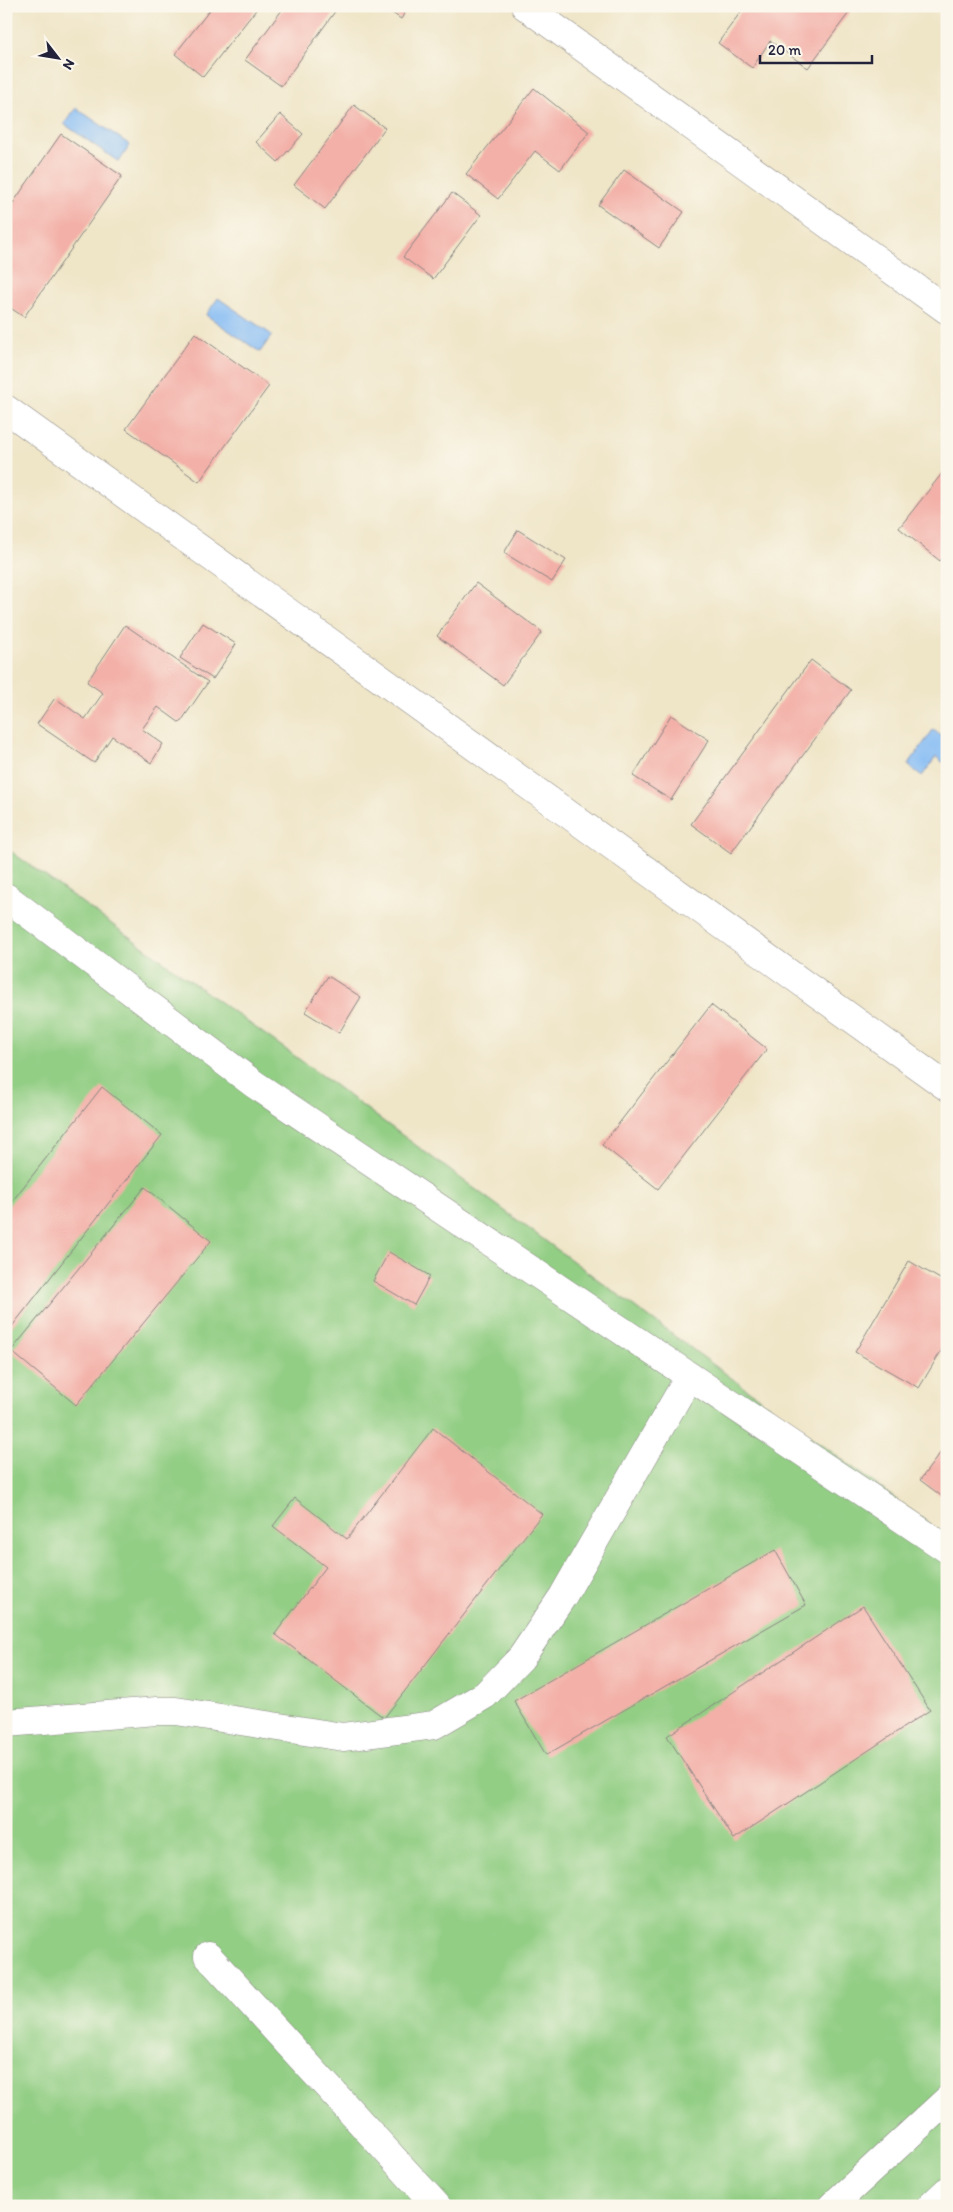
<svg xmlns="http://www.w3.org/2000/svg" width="953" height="2212" font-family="Itim,sans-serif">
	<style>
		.green { fill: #92ce84; stroke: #5a7860 }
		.water { fill: #84bbf4; stroke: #536e98 }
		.building { fill: #f3b0a8 }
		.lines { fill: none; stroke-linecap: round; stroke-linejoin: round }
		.minor-casing { stroke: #888481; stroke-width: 29 }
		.minor { stroke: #fff; stroke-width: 28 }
	</style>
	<rect width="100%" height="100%" fill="#fbf7ec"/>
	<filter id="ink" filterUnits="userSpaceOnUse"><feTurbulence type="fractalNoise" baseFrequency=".02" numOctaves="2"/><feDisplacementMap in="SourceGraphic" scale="10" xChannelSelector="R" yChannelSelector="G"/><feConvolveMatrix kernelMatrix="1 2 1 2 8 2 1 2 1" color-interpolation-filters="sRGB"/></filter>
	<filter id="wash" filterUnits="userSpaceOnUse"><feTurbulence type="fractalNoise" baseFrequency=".0096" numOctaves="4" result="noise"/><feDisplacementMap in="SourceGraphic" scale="20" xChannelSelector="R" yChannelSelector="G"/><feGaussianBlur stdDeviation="1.12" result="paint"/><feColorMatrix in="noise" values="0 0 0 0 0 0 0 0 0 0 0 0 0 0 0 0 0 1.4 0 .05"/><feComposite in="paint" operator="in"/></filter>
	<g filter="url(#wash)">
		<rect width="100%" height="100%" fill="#efe5c7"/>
		<path class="green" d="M 6,848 L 292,1054 L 947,1537 L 947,2206 L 6,2206 Z"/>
		<path class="water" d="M 76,108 L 130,145 L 119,162 L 64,124 Z
			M 218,298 L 272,335 L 260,352 L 206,315 Z
			M 933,730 L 947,739 L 947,765 L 936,757 L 922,776 L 908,765 Z"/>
		<g id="blocks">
			<path class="building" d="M 213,6 L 259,6 L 203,77 L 175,54 Z
				M 285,6 L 339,6 L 281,86 L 245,60 Z
				M 382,6 L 409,6 L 401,19 Z
				M 745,6 L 854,6 L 808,68 L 770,41 L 752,68 L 718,43 Z
				M 534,88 L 589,132 L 560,170 L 535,151 L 498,199 L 466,174 Z
				M 354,105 L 385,128 L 325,209 L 294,185 Z
				M 280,114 L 303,134 L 278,162 L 256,142 Z
				M 61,134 L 122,176 L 24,317 L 6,305 L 6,213 Z
				M 624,170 L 684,212 L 659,248 L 598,205 Z
				M 452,193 L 481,215 L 433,279 L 403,257 Z
				M 195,333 L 269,386 L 199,482 L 126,429 Z
				M 947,467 L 947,552 L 940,561 L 899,528 Z
				M 518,530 L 566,560 L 552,582 L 504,553 Z
				M 476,583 L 542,632 L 503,685 L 437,636 Z
				M 203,623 L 236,644 L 213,679 L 180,658 Z
				M 125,625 L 208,682 L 180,723 L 158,707 L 142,729 L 163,744 L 151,763 L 112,736 L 94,763 L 37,724 L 55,698 L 85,719 L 103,693 L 87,682 Z
				M 811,660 L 851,690 L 731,853 L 691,824 Z
				M 671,715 L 709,740 L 671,800 L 633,776 Z
				M 328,976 L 361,997 L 339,1033 L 305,1012 Z
				M 711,1005 L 767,1049 L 658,1189 L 602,1145 Z
				M 102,1087 L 162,1135 L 6,1334 L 6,1209 Z
				M 145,1187 L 211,1241 L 76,1405 L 11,1351 Z
				M 389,1252 L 430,1276 L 414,1305 L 373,1281 Z
				M 909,1261 L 947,1283 L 947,1341 L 919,1388 L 855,1352 Z
				M 433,1428 L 542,1514 L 384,1718 L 275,1634 L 326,1567 L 273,1526 L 295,1498 L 347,1539 Z
				M 947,1444 L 947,1500 L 920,1480 Z
				M 775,1550 L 806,1605 L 546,1755 L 514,1701 Z
				M 863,1606 L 930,1710 L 734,1839 L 667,1736 Z"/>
		</g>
	</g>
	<g filter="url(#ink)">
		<use href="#blocks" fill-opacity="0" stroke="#888481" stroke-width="1"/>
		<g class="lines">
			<g class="minor-casing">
				<path id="minor" d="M 525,6 L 947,310
					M 6,409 L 947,1087
					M 6,897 L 254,1084 L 947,1549
					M 6,1723 L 157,1711 L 176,1711 L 343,1737 L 434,1725 L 485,1695 L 521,1658 L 563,1596 L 689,1377
					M 208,1956 L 437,2206
					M 832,2206 L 947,2100
					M 931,2206 L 947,2191"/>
			</g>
			<use href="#minor" class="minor"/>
		</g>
	</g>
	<rect width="953" height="2212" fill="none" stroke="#fbf7ec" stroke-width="25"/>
	<g transform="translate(58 58) rotate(121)" stroke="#fbf7ec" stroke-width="4" paint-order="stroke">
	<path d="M0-4L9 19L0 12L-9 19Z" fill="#22223b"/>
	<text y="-8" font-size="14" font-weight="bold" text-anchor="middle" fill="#22223b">N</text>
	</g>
	<path d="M760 55v8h112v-8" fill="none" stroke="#22223b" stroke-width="2.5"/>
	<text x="768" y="55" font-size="15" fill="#22223b" stroke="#fbf7ec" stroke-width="4" paint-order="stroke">20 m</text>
</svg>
